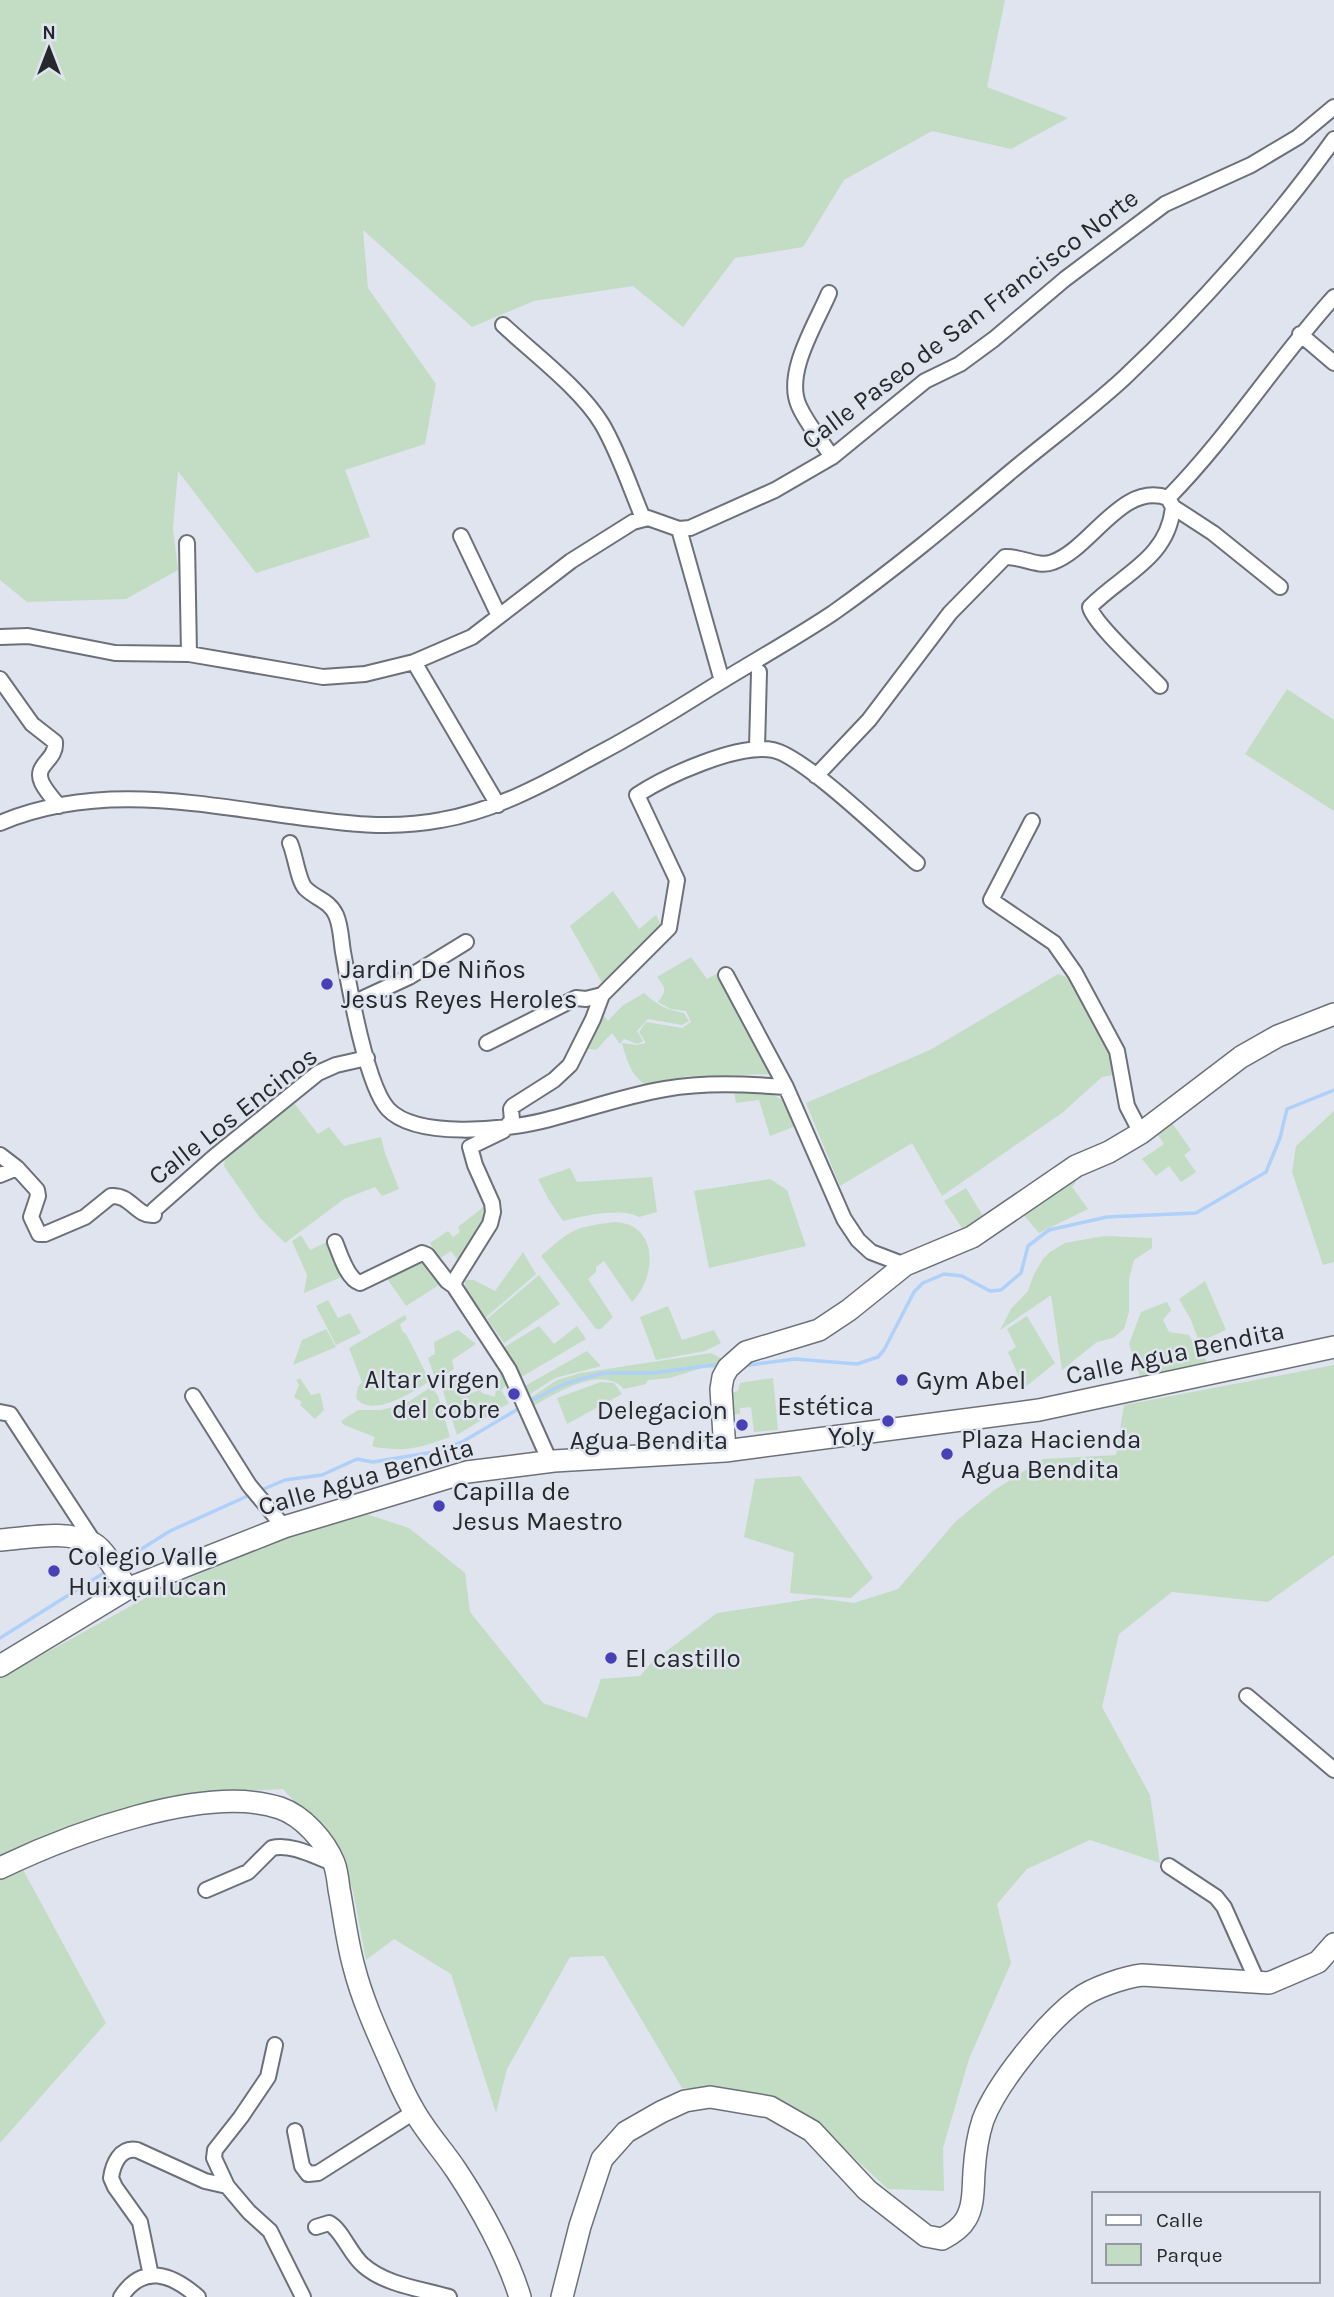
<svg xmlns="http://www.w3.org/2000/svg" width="1334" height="2297" font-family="Karla,sans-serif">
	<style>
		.green { fill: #c2ddc3 }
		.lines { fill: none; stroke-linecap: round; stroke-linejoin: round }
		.stream { stroke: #afd0f8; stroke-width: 3.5 }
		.street-casing { stroke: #6c7079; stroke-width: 18 }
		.secondary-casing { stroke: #6c7079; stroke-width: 24 }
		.street { stroke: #fff; stroke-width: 14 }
		.secondary { stroke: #fff; stroke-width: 21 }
		.poi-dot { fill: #4940b7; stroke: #dfe4ef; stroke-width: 2.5 }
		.labels { text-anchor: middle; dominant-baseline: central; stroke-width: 5; stroke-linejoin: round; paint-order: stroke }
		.street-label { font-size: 26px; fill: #26282c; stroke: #dfe4ef }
		.poi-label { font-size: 26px; fill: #26282c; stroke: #dfe4ef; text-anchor: start }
	</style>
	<rect width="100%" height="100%" fill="#dfe4ef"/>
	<path class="green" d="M 0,0 L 1005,0 L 987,87 L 1068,118 L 1011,149 L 932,131 L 844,180 L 803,247 L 735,258 L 683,327 L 633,286 L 534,301 L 472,327 L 363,230 L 368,288 L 436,384 L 425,444 L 345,470 L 370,537 L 256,573 L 178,471 L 173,529 L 178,570 L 126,599 L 27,602 L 0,580 Z
		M 1287,689 L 1334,720 L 1334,811 L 1245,754 Z
		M 613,891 L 639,929 L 656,915 L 663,930 L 604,986 L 570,926 Z
		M 691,957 L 707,979 L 722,971 L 776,1074 L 689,1076 L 645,1084 C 631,1076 626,1058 622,1043 L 637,1045 L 646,1043 L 639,1032 L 646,1022 L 682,1028 L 691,1022 L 686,1011 L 671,1009 L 658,1002 C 667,991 666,988 657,977 Z
		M 1058,974 L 1072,979 L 1110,1047 L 1117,1074 L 1102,1077 L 1062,1113 L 942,1196 L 912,1143 L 840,1186 L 806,1103 L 930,1050 Z
		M 644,993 C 657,1005 667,1010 684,1013 L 689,1021 L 682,1025 L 648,1019 L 637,1031 L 643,1041 L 638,1044 L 624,1039 L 620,1044 L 612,1033 L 596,1050 L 584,1048 L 602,1013 L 608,1021 L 622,1006 Z
		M 747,1091 C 776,1093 787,1096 796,1126 L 770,1136 L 759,1100 L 736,1103 L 734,1092 Z
		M 294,1103 L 318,1134 L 329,1127 L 344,1146 L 381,1137 L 385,1153 L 399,1189 L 382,1196 L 375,1187 L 344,1199 L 285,1243 L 260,1218 L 224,1166 L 225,1159 Z
		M 1334,1111 L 1334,1262 L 1323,1265 L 1292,1172 L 1296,1146 Z
		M 1170,1120 L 1191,1150 L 1184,1155 L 1196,1172 L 1181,1182 L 1169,1166 L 1156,1176 L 1142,1159 L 1164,1144 L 1155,1130 Z
		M 570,1168 L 577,1182 L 652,1177 L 657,1212 L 639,1217 C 622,1207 582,1216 563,1221 L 549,1200 L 538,1179 Z
		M 1073,1177 L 1076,1182 L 1072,1187 L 1088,1209 L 1039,1233 L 1021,1212 Z
		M 770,1179 L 787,1190 L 806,1246 L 709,1268 L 694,1191 Z
		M 966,1188 L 986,1221 L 966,1234 L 944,1201 Z
		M 486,1205 L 486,1223 L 459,1262 L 451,1251 L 439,1259 L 430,1243 L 448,1231 L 453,1237 L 460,1232 L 458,1227 Z
		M 615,1222 C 659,1224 657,1277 632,1302 L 604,1261 L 596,1267 L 596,1272 L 588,1279 L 613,1317 L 601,1329 L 596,1329 L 541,1256 C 572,1229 574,1227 615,1222 Z
		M 301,1235 L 310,1250 L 331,1240 L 346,1275 L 304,1293 L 307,1275 L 292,1241 Z
		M 1104,1236 L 1152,1238 L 1152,1248 L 1134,1260 L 1129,1279 L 1129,1312 L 1124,1329 L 1113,1338 L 1097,1342 L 1062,1370 L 1051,1295 L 1000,1330 L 1011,1309 L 1028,1291 L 1034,1274 L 1043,1259 L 1050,1252 L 1065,1243 Z
		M 523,1252 L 536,1274 L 485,1318 L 468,1294 L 464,1280 L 474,1280 L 495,1291 Z
		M 419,1258 L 426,1262 L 439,1285 L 406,1306 L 384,1274 Z
		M 539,1275 L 560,1304 L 504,1343 L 487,1319 Z
		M 1205,1281 L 1226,1330 L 1199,1342 L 1191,1320 L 1179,1299 Z
		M 328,1300 L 338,1318 L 350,1313 L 361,1333 L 336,1345 L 316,1306 Z
		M 1167,1302 L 1171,1310 L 1163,1320 L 1169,1332 L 1189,1335 L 1194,1344 L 1197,1343 L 1207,1362 L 1141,1380 L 1129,1344 L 1141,1312 Z
		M 668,1306 L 682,1340 L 714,1330 L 721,1343 L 705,1351 L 656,1360 L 640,1317 Z
		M 405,1315 L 407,1319 L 400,1324 L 402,1331 L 406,1334 L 429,1379 L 428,1382 C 413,1392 372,1419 356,1398 L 358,1387 L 362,1382 L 349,1348 Z
		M 1027,1316 L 1055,1363 L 1024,1388 L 1008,1352 L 1016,1347 L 1007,1329 Z
		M 539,1326 L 554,1344 L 577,1326 L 586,1339 L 518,1379 L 503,1348 Z
		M 326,1329 L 336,1347 L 293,1365 L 302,1340 Z
		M 458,1330 L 476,1344 L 452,1360 L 454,1369 L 436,1381 L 428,1358 L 435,1354 L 434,1342 Z
		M 587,1351 L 601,1366 L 555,1378 L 527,1396 L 523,1387 Z
		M 711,1353 L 722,1359 L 715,1368 L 705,1367 L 670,1378 L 648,1380 L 646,1384 L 624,1389 C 601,1364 555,1394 532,1407 L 527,1400 L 557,1380 L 581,1373 Z
		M 1334,1365 L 1334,1555 L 1268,1602 L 1172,1592 L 1119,1634 L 1102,1707 L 1150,1795 L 1160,1863 L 1090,1840 L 1027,1869 L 997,1904 L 1011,1963 L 969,2059 L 943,2148 L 944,2191 L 888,2189 L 810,2117 L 744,2092 L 682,2088 L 604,1956 L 570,1957 L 507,2069 L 496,2113 L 451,1974 L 394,1939 L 366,1960 L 353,1891 L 339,1851 L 283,1789 L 192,1794 L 134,1810 L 14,1853 L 106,2023 L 0,2143 L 0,1678 L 151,1595 L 285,1537 L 366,1514 L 409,1528 L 465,1573 L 470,1612 L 543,1703 L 587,1718 L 601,1679 L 640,1676 L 652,1662 L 717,1613 L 816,1598 L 854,1603 L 898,1589 L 955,1522 L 993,1491 L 1043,1459 L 1116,1455 L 1124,1405 Z
		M 502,1373 L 507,1385 L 501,1390 L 509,1403 L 457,1435 L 442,1388 L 460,1377 L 472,1393 L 480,1390 L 482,1393 L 495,1397 L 496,1386 L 501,1378 L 499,1375 Z
		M 300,1378 L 311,1395 L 320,1393 L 324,1410 L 315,1419 L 300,1405 L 302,1402 L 294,1397 L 299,1385 L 296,1380 Z
		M 773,1378 L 778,1430 L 754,1432 L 751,1407 L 740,1408 L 740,1414 L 731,1415 L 730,1393 L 738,1391 L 740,1383 Z
		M 601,1382 L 614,1383 L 622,1394 L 567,1424 L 557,1398 Z
		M 431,1387 L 438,1396 L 450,1437 C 419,1448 408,1452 375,1447 L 372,1446 L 375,1437 L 344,1425 L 341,1421 L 358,1410 L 381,1410 L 405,1404 Z
		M 800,1476 L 873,1578 L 851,1598 L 790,1593 L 794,1553 L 744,1537 L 755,1479 Z"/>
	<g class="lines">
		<path class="stream" d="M 742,1366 L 795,1359 L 857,1364 L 878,1357 L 884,1350 L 914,1292 L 923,1283 L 944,1274 L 962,1276 L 990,1291 L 1001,1290 L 1021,1273 L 1028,1246 L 1049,1230 L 1107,1217 L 1196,1213 L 1266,1172 L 1280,1138 L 1287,1109 L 1334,1090
			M 529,1402 L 564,1384 L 603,1373 L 653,1373 L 721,1364
			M 259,1491 L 285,1480 L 322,1475 L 357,1459 L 373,1462 L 434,1452 L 462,1442 L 523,1406
			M 119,1563 L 170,1531 L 252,1494
			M 0,1638 L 107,1571"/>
		<g class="street-casing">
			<path id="street" d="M 829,293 C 816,324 784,373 799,406 C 807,424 821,440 832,457
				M 503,325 C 533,353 581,389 602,424 C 619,453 630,487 643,518
				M 1300,334 L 1334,363
				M 1168,498 C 1229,436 1276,361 1334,297
				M 1173,507 L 1213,533 L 1280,587
				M 679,529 L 722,681
				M 461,536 L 499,616
				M 187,543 L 189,654
				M 0,637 L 28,636 L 115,653 L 189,654 L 323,677 L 365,674 L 414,662 L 472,637 L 571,561 L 633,522 L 648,518 L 679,529 L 690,528 L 775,490 L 832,457 L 925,381 L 960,364 L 994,339 L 1065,279 L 1165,204 L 1251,165 L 1298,137 L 1334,107
				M 414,662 L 498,805
				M 0,679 L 32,724 L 55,742 C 57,761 33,764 42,783 C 46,791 53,799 59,806
				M 1160,686 C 1146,671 1093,623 1090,607 C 1122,574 1168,559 1173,507 L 1168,498
				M 757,748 L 759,672
				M 816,776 L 869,720 L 950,613 L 1005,557 C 1021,556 1038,568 1053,562 C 1092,548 1122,481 1168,498
				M 1032,821 L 991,900 L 1054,943 L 1075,973 L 1117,1051 L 1127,1106 L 1141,1133
				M 0,823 C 95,783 193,803 290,816 C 341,823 390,830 441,820 C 493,811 541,786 587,760 C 627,739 666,716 704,692 C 747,665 791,641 833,613 C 894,570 951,522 1008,474 C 1046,442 1087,412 1124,378 C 1198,308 1275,222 1334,139
				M 290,843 C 295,854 298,880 305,888 C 316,899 329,900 336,915 C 341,926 341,940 343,952 C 349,986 366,1085 388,1109 C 416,1139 505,1130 542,1121 C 583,1111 623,1096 665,1089 C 704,1082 746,1084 786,1087
				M 726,975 L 786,1087 L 844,1219 L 858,1240 L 871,1252 L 905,1265
				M 353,1003 L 409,977 L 466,942
				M 487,1043 L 576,998 L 586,999 L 602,995
				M 0,1155 L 17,1168
				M 0,1175 L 17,1168 L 37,1190 L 38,1196 L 31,1217 L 39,1234 L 45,1234 L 85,1217 L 111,1196 C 130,1194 137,1217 154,1215 L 154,1210 L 214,1157 L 318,1073 L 336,1065 L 367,1058
				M 335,1242 C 340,1254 347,1279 360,1283 L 422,1253 L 427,1255 L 447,1281 L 454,1286
				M 193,1396 L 249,1485 L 284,1527
				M 0,1412 L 10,1414 L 95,1544
				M 547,1455 L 509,1370 L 454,1286 L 455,1280 L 490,1224 L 493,1212 L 492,1203 L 475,1165 L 470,1147 L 503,1131 L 512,1120 L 511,1109 L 513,1106 L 554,1080 L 570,1065 L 593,1019 L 602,995 L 669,928 L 677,880 L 637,795 C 666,776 738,743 773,750 C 804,756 889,839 917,863
				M 1247,1696 L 1334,1770
				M 1169,1866 L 1216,1897 L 1224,1907 L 1258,1983
				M 206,1890 L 248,1872 L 272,1848 C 291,1843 316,1857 335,1864
				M 275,2045 L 268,2077 L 241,2117 L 215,2150 L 214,2158 L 227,2186 L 249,2212 L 270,2231 L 303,2297
				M 295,2131 L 302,2166 L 308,2174 L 318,2173 L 414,2112
				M 316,2227 L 329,2223 C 342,2230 350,2254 363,2265 C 385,2285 422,2289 449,2297
				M 151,2276 L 140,2222 L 115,2187 L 111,2178 C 113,2164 120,2147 137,2150 L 205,2181 L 227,2186
				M 121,2297 C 143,2263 172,2274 198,2297"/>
		</g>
		<g class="secondary-casing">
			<path id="secondary" d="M 725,1451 L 721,1389 L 723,1377 L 728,1368 L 746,1352 L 819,1330 L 849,1310 L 905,1265 L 972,1237 L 1076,1166 L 1109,1152 L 1141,1133 L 1241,1057 L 1278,1036 L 1334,1014
				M 0,1540 C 29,1538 67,1529 94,1544 C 105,1550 120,1578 127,1589
				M 0,1666 L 127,1589 L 284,1527 L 467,1472 L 554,1461 L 725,1451 L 1039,1410 L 1334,1347
				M 0,1868 C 69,1835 205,1783 280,1808 C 303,1816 325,1841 334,1863 C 337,1871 338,1881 339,1889 C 344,1915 347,1942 354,1967 C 362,1999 377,2032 390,2061 C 397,2077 404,2094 413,2109 C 425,2131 442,2149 456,2170 C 480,2206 507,2255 520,2297
				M 562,2297 L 580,2226 L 602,2159 L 626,2132 L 661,2112 L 685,2101 L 710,2097 L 770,2107 L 812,2131 L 867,2190 L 926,2236 L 942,2239 C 950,2235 961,2228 966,2219 C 974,2206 973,2187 974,2172 C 975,2156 978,2135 983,2120 C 997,2083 1047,2022 1078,1999 C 1092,1988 1125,1977 1142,1975 L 1269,1983 L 1318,1962 L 1334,1944"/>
		</g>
		<use href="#street" class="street"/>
		<use href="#secondary" class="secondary"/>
	</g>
	<g class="poi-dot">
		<circle cx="327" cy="984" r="7"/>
		<circle cx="902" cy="1380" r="7"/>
		<circle cx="514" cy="1394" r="7"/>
		<circle cx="888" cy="1421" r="7"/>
		<circle cx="742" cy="1425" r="7"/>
		<circle cx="947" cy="1454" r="7"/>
		<circle cx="439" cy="1506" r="7"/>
		<circle cx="54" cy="1571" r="7"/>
		<circle cx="611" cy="1658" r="7"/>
	</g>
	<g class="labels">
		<g class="street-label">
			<text transform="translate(970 319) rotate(-37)">Calle Paseo de San Francisco Norte</text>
			<text transform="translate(233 1116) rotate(-38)">Calle Los Encinos</text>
			<text transform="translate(1175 1353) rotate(-12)">Calle Agua Bendita</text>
			<text transform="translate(366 1477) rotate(-16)">Calle Agua Bendita</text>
		</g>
		<g class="poi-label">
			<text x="341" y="969">Jardin De Niños<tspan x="341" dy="30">Jesus Reyes Heroles</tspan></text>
			<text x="500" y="1379" text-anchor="end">Altar virgen<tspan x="500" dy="30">del cobre</tspan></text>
			<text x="916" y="1380">Gym Abel</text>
			<text x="874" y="1406" text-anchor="end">Estética<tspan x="874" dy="30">Yoly</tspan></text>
			<text x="728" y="1410" text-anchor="end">Delegacion<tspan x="728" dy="30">Agua Bendita</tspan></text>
			<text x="961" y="1439">Plaza Hacienda<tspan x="961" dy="30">Agua Bendita</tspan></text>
			<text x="453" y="1491">Capilla de<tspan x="453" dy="30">Jesus Maestro</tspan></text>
			<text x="68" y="1556">Colegio Valle<tspan x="68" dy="30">Huixquilucan</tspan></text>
			<text x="625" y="1658">El castillo</text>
		</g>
	</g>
	<rect x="1092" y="2192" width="228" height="91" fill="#dfe4ef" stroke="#9599a1" stroke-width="2"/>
	<rect x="1106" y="2215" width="35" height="10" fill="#ffffff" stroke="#9599a1" stroke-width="2"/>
	<text x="1156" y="2227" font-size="21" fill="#26282c">Calle</text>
	<rect x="1106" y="2244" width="35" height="21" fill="#c2ddc3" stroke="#9599a1" stroke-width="2"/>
	<text x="1156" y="2262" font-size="21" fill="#26282c">Parque</text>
	<g transform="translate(49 49)" stroke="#dfe4ef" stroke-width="5" paint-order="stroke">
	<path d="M0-5L12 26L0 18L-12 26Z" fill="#26282c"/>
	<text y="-10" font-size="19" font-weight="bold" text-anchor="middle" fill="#26282c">N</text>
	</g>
</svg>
